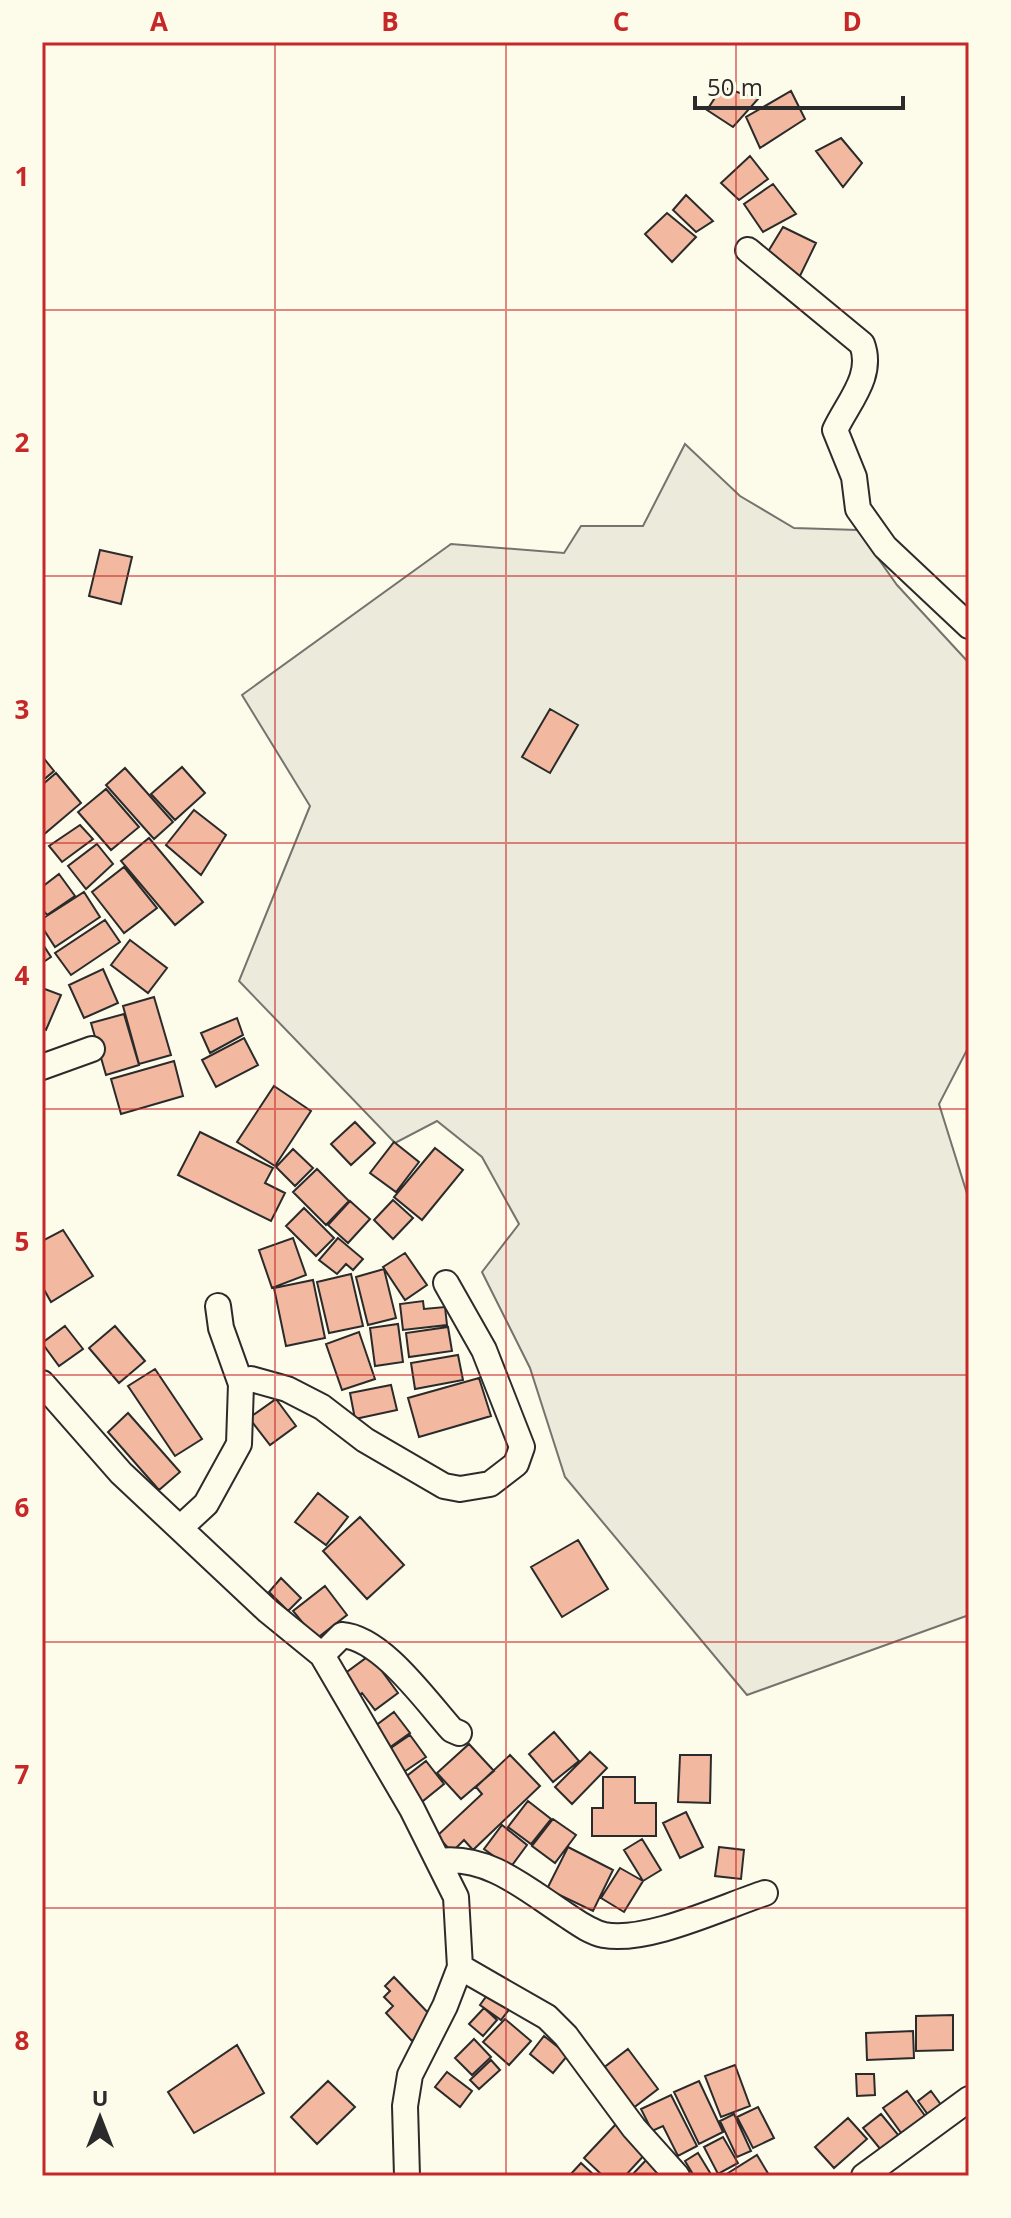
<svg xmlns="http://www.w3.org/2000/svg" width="1011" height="2218" font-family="'Open Sans',sans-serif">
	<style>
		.green { fill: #ecebdb; stroke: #74746e; stroke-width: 2 }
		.building { fill: #f2b8a0; stroke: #2b2b2b; stroke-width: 2 }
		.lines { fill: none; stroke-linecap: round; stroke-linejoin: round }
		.minor-casing { stroke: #2b2b2b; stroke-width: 28 }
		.minor { stroke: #fdfbea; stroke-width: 24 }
		.grid { fill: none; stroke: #c62828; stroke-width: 2; stroke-opacity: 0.55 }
		.neatline { fill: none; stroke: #c62828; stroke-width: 3 }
		.grid-label { font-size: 26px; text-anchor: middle; font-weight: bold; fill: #c62828 }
	</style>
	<rect width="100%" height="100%" fill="#fdfbea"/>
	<path class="green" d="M 685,444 L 740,496 L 794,528 L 858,530 L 897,585 L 969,663 L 969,1046 L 939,1104 L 969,1200 L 969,1615 L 747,1695 L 565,1477 L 530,1368 L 482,1272 L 519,1224 L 482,1157 L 437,1121 L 395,1143 L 239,981 L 310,806 L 242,695 L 451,544 L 564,553 L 581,526 L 643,526 Z"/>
	<path class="building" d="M 722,87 L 758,99 L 733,127 L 707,110 Z
		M 791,91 L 805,119 L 760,148 L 746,117 Z
		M 841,138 L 862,163 L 843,187 L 816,151 Z
		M 750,156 L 768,179 L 739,200 L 721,183 Z
		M 773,184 L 796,214 L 763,232 L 744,204 Z
		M 686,195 L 713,221 L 696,232 L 673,210 Z
		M 667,213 L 696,237 L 672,262 L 645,234 Z
		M 783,227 L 816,243 L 798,280 L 766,255 Z
		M 100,550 L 132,557 L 121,604 L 89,596 Z
		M 550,709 L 578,725 L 550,773 L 522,757 Z
		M 42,756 L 54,771 L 42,781 Z
		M 182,767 L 205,793 L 175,820 L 151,794 Z
		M 125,768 L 173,822 L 154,839 L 106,785 Z
		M 56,773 L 81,803 L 42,836 L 42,785 Z
		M 106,789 L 139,827 L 111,850 L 78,812 Z
		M 194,810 L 226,835 L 201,875 L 166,845 Z
		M 80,825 L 93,839 L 62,862 L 49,846 Z
		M 149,838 L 203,902 L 175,925 L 121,861 Z
		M 97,844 L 113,864 L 86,889 L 68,866 Z
		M 124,867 L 157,908 L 124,933 L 92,892 Z
		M 59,874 L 75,896 L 47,915 L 42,909 L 42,887 Z
		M 84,892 L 100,917 L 55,947 L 42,927 L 42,919 Z
		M 105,920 L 120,942 L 71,975 L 55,953 Z
		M 130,940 L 167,968 L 148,993 L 111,965 Z
		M 42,943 L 51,957 L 42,963 Z
		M 103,969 L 118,1003 L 84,1018 L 69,985 Z
		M 42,988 L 61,995 L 46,1030 L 42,1028 Z
		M 154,997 L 171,1055 L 139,1064 L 123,1006 Z
		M 124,1014 L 139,1065 L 106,1075 L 91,1023 Z
		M 237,1018 L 243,1035 L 210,1053 L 201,1033 Z
		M 244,1038 L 258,1065 L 216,1087 L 202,1060 Z
		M 174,1061 L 183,1096 L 121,1114 L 111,1079 Z
		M 274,1086 L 311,1111 L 275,1166 L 237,1142 Z
		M 355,1122 L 375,1143 L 351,1165 L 331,1144 Z
		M 200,1132 L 273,1168 L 265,1183 L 285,1193 L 271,1221 L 178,1175 Z
		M 394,1142 L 419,1162 L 396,1192 L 370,1173 Z
		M 435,1148 L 463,1170 L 422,1220 L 394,1197 Z
		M 293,1149 L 313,1168 L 295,1186 L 276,1167 Z
		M 317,1169 L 349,1201 L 326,1225 L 293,1192 Z
		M 393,1200 L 413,1218 L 393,1239 L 374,1220 Z
		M 350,1201 L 370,1219 L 348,1243 L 328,1225 Z
		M 304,1208 L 334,1238 L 316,1256 L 286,1226 Z
		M 63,1230 L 93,1276 L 51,1302 L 42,1286 L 42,1241 Z
		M 293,1238 L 306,1275 L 272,1288 L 259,1250 Z
		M 338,1238 L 363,1259 L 353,1270 L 346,1264 L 337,1274 L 319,1260 Z
		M 405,1253 L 427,1285 L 405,1300 L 383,1267 Z
		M 384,1269 L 396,1318 L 368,1325 L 356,1277 Z
		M 351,1274 L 363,1326 L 329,1333 L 317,1282 Z
		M 313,1280 L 325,1338 L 286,1346 L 274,1288 Z
		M 423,1301 L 424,1309 L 445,1307 L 447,1325 L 403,1330 L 400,1304 Z
		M 398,1324 L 403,1362 L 375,1366 L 370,1328 Z
		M 65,1326 L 83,1349 L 59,1366 L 42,1343 Z
		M 115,1326 L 145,1361 L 119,1383 L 89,1348 Z
		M 448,1327 L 452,1351 L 409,1357 L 406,1333 Z
		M 359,1332 L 375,1379 L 342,1390 L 326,1344 Z
		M 458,1355 L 463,1380 L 415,1389 L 411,1363 Z
		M 155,1369 L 202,1439 L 175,1456 L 128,1386 Z
		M 479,1378 L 491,1416 L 419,1437 L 408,1398 Z
		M 391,1385 L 397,1410 L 355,1419 L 350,1393 Z
		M 276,1399 L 296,1426 L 270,1445 L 249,1418 Z
		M 128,1413 L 180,1472 L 159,1490 L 108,1432 Z
		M 318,1493 L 348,1517 L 326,1545 L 295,1522 Z
		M 360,1517 L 404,1565 L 367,1599 L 323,1551 Z
		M 578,1540 L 608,1589 L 562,1617 L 531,1567 Z
		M 281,1578 L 301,1598 L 288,1611 L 269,1592 Z
		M 325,1586 L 347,1615 L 316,1639 L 293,1611 Z
		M 370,1655 L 398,1693 L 375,1710 L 362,1693 L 356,1697 L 340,1677 Z
		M 394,1712 L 410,1733 L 382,1753 L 367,1732 Z
		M 554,1732 L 579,1761 L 553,1782 L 529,1754 Z
		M 410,1735 L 426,1757 L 398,1776 L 382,1754 Z
		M 469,1744 L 494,1771 L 461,1799 L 437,1773 Z
		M 590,1752 L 607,1768 L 572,1804 L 555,1787 Z
		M 510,1755 L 540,1786 L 473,1850 L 464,1840 L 452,1852 L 437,1836 L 482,1794 L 476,1787 Z
		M 680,1755 L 711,1755 L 710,1803 L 678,1802 Z
		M 426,1761 L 444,1784 L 418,1805 L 399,1782 Z
		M 603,1777 L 635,1777 L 635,1803 L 656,1803 L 656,1836 L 592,1836 L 592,1808 L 603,1808 Z
		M 528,1801 L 551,1819 L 531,1844 L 508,1827 Z
		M 686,1812 L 703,1847 L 680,1858 L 663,1823 Z
		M 553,1819 L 576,1835 L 555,1863 L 532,1846 Z
		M 502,1825 L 527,1845 L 510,1868 L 484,1849 Z
		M 642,1839 L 661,1870 L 643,1881 L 624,1850 Z
		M 568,1847 L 613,1870 L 593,1911 L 547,1889 Z
		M 719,1847 L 744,1850 L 741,1879 L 715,1876 Z
		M 620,1868 L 643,1881 L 624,1912 L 601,1898 Z
		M 394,1977 L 434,2019 L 412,2041 L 386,2013 L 393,2006 L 384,1997 L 390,1991 L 385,1986 Z
		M 493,1987 L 514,2003 L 501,2020 L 480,2005 Z
		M 484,2008 L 497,2020 L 483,2036 L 469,2024 Z
		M 953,2015 L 953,2050 L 916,2051 L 916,2016 Z
		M 505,2019 L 531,2041 L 509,2065 L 483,2042 Z
		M 913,2031 L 914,2058 L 867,2060 L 866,2033 Z
		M 544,2036 L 568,2055 L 553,2073 L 530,2054 Z
		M 474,2039 L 491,2057 L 472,2075 L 455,2058 Z
		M 237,2045 L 264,2093 L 194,2133 L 168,2092 Z
		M 628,2049 L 658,2089 L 628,2112 L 598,2072 Z
		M 491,2060 L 500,2070 L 479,2089 L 470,2080 Z
		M 735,2065 L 750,2106 L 721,2117 L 705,2076 Z
		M 447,2072 L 472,2091 L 460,2107 L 435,2087 Z
		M 856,2074 L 874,2074 L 875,2095 L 857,2096 Z
		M 328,2081 L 355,2107 L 317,2144 L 291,2117 Z
		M 699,2081 L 723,2132 L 699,2144 L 674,2092 Z
		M 907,2091 L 931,2124 L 907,2141 L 883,2108 Z
		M 931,2091 L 947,2113 L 934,2123 L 918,2101 Z
		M 671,2095 L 697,2146 L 678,2156 L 663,2126 L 652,2131 L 641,2109 Z
		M 758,2107 L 774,2138 L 753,2148 L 737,2117 Z
		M 734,2114 L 751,2151 L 737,2157 L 720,2121 Z
		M 881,2114 L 904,2142 L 886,2156 L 863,2128 Z
		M 848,2118 L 867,2139 L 834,2168 L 815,2147 Z
		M 617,2123 L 648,2151 L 625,2176 L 603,2176 L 584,2158 Z
		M 723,2137 L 738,2163 L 718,2174 L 704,2147 Z
		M 698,2153 L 712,2176 L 694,2176 L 685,2161 Z
		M 757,2155 L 769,2175 L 725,2176 L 725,2175 Z
		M 649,2157 L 669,2176 L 631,2176 Z
		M 581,2163 L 595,2176 L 569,2176 Z"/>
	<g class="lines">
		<g class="minor-casing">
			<path id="minor" d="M 748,250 L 862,344 C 874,376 848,402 835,430 L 854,477 L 858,509 L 885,547 L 969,626
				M 42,1067 L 92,1049
				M 42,1383 L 121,1473 L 268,1611 L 322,1655 L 412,1809 L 456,1897 L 460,1967 L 445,2006 L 410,2075 L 405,2106 L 407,2176
				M 241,1384 L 251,1379 L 287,1389 L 322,1407 L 365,1440 L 444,1486 L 460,1489 L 490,1484 L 516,1464 L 522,1447 L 484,1350 L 446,1283
				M 180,1528 L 206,1504 L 239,1444 L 241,1384 L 221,1328 L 218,1306
				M 322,1655 L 342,1635 C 382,1638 426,1701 452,1730 L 459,1733
				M 439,1861 C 489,1855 526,1889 566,1915 C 578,1923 590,1932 604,1935 C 648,1943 722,1907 765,1893
				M 460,1967 L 547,2017 L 566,2036 L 634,2128 L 677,2176
				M 864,2176 L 969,2099"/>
		</g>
		<use href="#minor" class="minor"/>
	</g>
	<path class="grid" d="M 275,42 L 275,2176M 506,42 L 506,2176M 736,42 L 736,2176M 42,310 L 969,310M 42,576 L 969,576M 42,843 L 969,843M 42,1109 L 969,1109M 42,1375 L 969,1375M 42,1642 L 969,1642M 42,1908 L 969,1908"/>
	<rect width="1011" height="2218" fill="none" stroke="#fdfbea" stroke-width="88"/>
	<g transform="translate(100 2118)" stroke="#fdfbea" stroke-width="6" paint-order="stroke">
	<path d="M0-6L14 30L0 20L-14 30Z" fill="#2b2b2b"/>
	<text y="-12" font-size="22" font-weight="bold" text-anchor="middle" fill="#2b2b2b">U</text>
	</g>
	<path d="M695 96v12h208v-12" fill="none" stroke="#2b2b2b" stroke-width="4"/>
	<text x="707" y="96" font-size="24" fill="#2b2b2b" stroke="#fdfbea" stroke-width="6" paint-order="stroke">50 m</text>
	<rect x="44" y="44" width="923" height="2130" class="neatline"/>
	<g class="grid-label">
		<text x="159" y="31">A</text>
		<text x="390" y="31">B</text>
		<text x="621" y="31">C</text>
		<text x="852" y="31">D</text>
		<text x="22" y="186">1</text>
		<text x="22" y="452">2</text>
		<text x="22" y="719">3</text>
		<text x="22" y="985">4</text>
		<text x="22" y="1251">5</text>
		<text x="22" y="1517">6</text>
		<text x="22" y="1784">7</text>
		<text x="22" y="2050">8</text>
	</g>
</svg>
